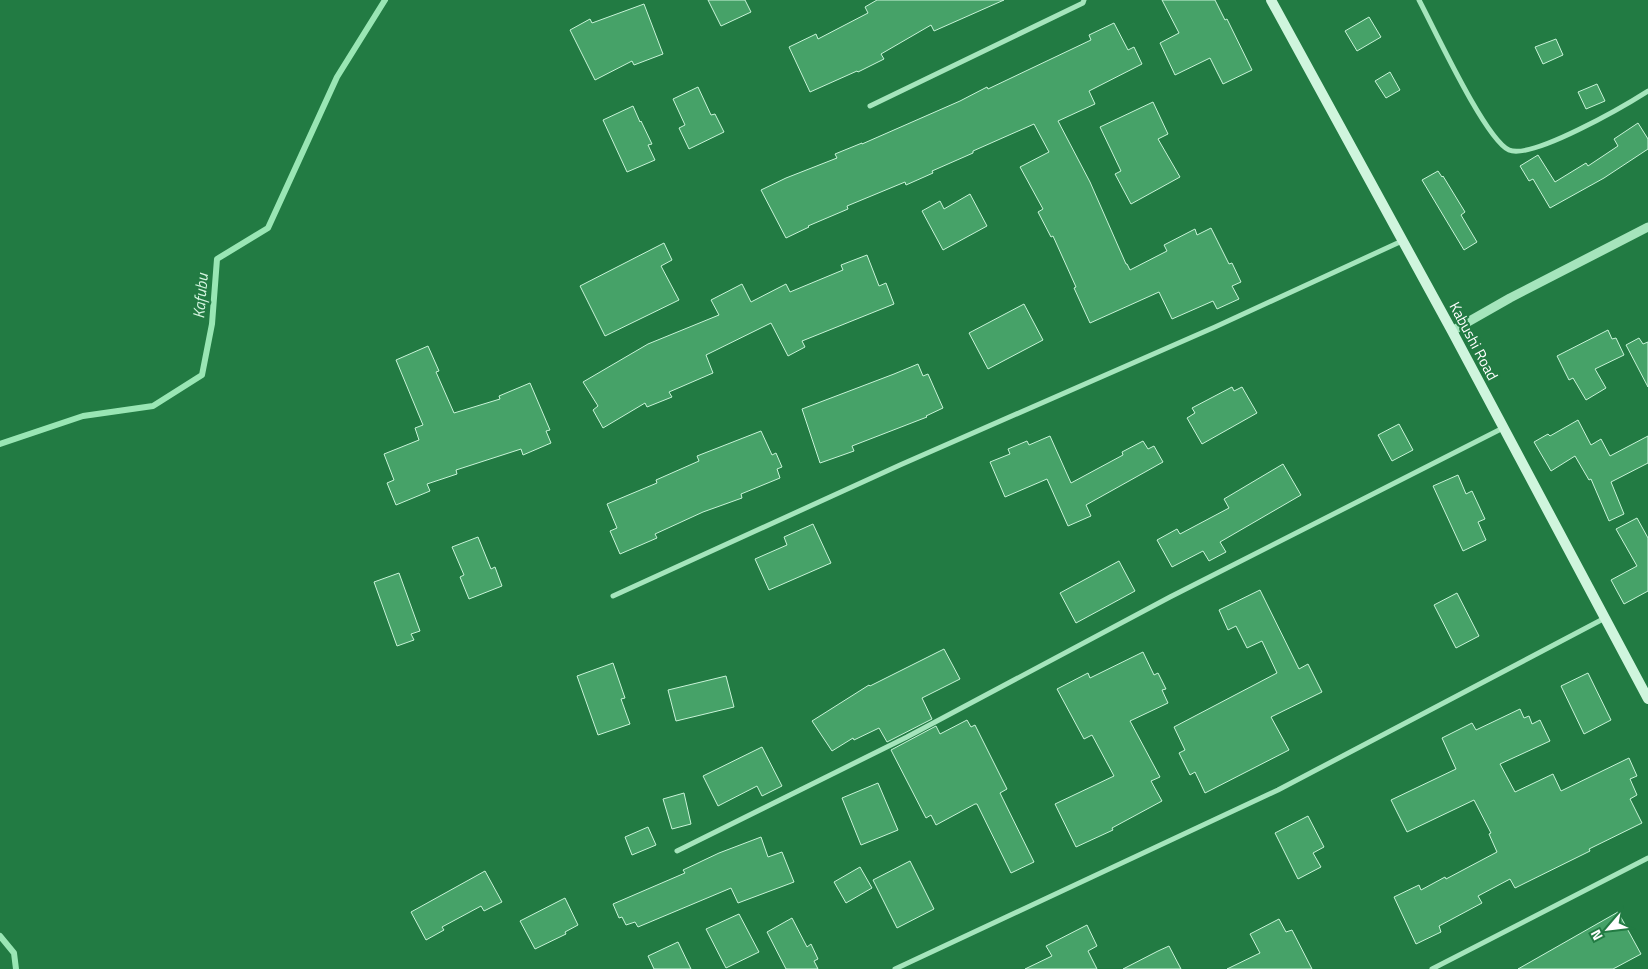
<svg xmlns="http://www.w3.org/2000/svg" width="1648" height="969" font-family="'Titillium Web',sans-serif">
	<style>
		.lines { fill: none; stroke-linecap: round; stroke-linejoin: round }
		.stream { stroke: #99e6b4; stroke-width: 6 }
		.building { fill: #46a268; stroke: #c8f4d8 }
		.minor { stroke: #a5e5bc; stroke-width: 5 }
		.tertiary { stroke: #a5e5bc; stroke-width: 9 }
		.secondary { stroke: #cff5dd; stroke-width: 10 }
		.labels { text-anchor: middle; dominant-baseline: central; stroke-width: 4.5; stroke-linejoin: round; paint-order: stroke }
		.street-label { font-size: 15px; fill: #fff; stroke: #227b43 }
		.water-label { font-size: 16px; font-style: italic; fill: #d4f5e0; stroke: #227b43 }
	</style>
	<rect width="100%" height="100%" fill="#227b43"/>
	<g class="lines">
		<path class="stream" d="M 0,444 L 83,416 L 153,406 L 202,375 L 212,324 L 217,259 L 268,228 L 337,77 L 385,0
			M 0,936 L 14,953 L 16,969"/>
	</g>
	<path class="building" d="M 708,0 L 745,0 L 751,12 L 721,26 Z
		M 877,0 L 1004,0 L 934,31 L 931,25 L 881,54 L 884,59 L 858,72 L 857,71 L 810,92 L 789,47 L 816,34 L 818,39 L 868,13 L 865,7 Z
		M 1162,0 L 1215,0 L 1225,20 L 1227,19 L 1252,70 L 1223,84 L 1210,58 L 1175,75 L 1160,43 L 1179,33 Z
		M 644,4 L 663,54 L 634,65 L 632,61 L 595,80 L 570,30 L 590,19 L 592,23 Z
		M 1369,17 L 1381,37 L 1357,51 L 1345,31 Z
		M 1114,23 L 1128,50 L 1134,47 L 1142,64 L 1089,91 L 1095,104 L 1058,121 L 1090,182 L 1126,264 L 1127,264 L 1130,270 L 1167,251 L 1164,245 L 1195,229 L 1197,235 L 1211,228 L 1229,264 L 1232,263 L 1241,282 L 1232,286 L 1239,299 L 1217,309 L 1213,301 L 1172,319 L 1159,292 L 1090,323 L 1074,288 L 1076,287 L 1053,236 L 1051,237 L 1038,212 L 1043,209 L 1020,167 L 1049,152 L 1034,124 L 973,151 L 973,153 L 932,171 L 933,173 L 906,185 L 905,182 L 847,206 L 848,209 L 808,226 L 809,227 L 786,238 L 761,190 L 786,178 L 837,158 L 835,154 L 862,143 L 862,144 L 960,101 L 987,87 L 988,89 L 1091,40 L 1089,35 Z
		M 1556,39 L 1563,55 L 1543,64 L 1535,47 Z
		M 1390,72 L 1400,90 L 1386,98 L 1375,81 Z
		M 1597,84 L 1605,101 L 1586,109 L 1578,92 Z
		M 698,87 L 711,115 L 715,114 L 724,132 L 689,149 L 679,128 L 685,125 L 673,99 Z
		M 1153,102 L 1168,134 L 1158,139 L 1180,177 L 1131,204 L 1115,174 L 1121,171 L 1100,127 Z
		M 633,106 L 640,122 L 641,121 L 652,144 L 648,145 L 655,160 L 627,172 L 603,120 Z
		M 1638,123 L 1648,139 L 1648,149 L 1604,178 L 1550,208 L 1533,179 L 1529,181 L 1520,166 L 1538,155 L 1555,182 L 1586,163 L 1588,166 L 1618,146 L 1614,139 Z
		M 1438,171 L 1442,177 L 1443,176 L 1465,212 L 1461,215 L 1477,242 L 1464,250 L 1422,180 Z
		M 970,194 L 987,226 L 943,250 L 922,211 L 940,201 L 944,209 Z
		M 664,243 L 672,260 L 661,266 L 679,300 L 605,336 L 580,286 Z
		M 867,255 L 879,286 L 886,283 L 894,304 L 802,341 L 805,347 L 788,356 L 771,323 L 706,355 L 713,373 L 669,392 L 672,397 L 647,407 L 645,403 L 603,428 L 593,410 L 598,406 L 583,382 L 648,344 L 719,315 L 711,300 L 742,284 L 751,302 L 786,284 L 790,292 L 843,270 L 841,265 Z
		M 1024,304 L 1043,340 L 988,369 L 969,333 Z
		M 1608,330 L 1612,339 L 1616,338 L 1624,355 L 1595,369 L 1606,388 L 1586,400 L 1573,378 L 1569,380 L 1557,356 Z
		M 1639,338 L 1643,344 L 1648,342 L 1648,387 L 1626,345 Z
		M 428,346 L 439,371 L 436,372 L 454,413 L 500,399 L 499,396 L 530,383 L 550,430 L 546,431 L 551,443 L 523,455 L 521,449 L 456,470 L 457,474 L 427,484 L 430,491 L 396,505 L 387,483 L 394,480 L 384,454 L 419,440 L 415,428 L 423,425 L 396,360 Z
		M 918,364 L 923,376 L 928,374 L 943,408 L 926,416 L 927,417 L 852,446 L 854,451 L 820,463 L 802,409 L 894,374 Z
		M 1232,387 L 1234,391 L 1242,387 L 1257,413 L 1202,444 L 1187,418 L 1195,413 L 1192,408 Z
		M 1578,420 L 1591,445 L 1601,439 L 1610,456 L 1648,436 L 1648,463 L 1611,482 L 1624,514 L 1609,521 L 1591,479 L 1589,480 L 1575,456 L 1551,471 L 1534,442 L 1548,434 L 1550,436 Z
		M 1399,424 L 1413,450 L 1392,461 L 1378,435 Z
		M 761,431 L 772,455 L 776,453 L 782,467 L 777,469 L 780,478 L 741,494 L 742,498 L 703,512 L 655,534 L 657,538 L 620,554 L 610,531 L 617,528 L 607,504 L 657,483 L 656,480 L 699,461 L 697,456 Z
		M 1050,436 L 1071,483 L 1123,455 L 1122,452 L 1143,441 L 1148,449 L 1154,446 L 1163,462 L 1086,505 L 1091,516 L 1068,526 L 1047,479 L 1005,497 L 990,462 L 1010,454 L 1008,449 L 1027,441 L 1029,445 Z
		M 1283,464 L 1301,495 L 1220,542 L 1226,552 L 1209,561 L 1203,551 L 1172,567 L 1157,540 L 1177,529 L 1180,534 L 1229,508 L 1224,499 Z
		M 1458,475 L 1466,494 L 1472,491 L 1485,519 L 1478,522 L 1486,540 L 1463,551 L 1433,486 Z
		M 1637,518 L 1648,538 L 1648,591 L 1624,604 L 1611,580 L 1637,566 L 1616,529 Z
		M 813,524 L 831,563 L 769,590 L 755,559 L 787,545 L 784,537 Z
		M 478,537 L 491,569 L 495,567 L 502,586 L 469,599 L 460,577 L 464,575 L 452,547 Z
		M 1119,561 L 1135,591 L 1076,623 L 1060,593 Z
		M 399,573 L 420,631 L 411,634 L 414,640 L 397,646 L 374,582 Z
		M 1260,590 L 1299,669 L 1308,664 L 1322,692 L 1271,717 L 1289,750 L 1205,793 L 1195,772 L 1190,775 L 1179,753 L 1185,750 L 1174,727 L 1277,673 L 1262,641 L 1247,648 L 1236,626 L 1228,630 L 1219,610 Z
		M 1457,593 L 1479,636 L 1456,648 L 1434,605 Z
		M 944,649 L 960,679 L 922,698 L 932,719 L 887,742 L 879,728 L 854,740 L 853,738 L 832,751 L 812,721 L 869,685 L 870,686 Z
		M 1143,652 L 1154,675 L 1158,673 L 1166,689 L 1162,690 L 1168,703 L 1130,721 L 1160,777 L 1151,781 L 1162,801 L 1112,828 L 1113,830 L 1076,847 L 1055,804 L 1114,776 L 1092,735 L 1084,739 L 1057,689 L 1088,673 L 1090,678 Z
		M 613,663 L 625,698 L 621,699 L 630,724 L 598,735 L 577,676 Z
		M 1588,673 L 1611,720 L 1584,734 L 1561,686 Z
		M 726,676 L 734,707 L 676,721 L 668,690 Z
		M 1520,709 L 1524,718 L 1529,716 L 1532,724 L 1540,720 L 1550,741 L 1500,764 L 1515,792 L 1553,774 L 1561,791 L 1629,758 L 1637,776 L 1630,779 L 1637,795 L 1630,799 L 1642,823 L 1589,849 L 1590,851 L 1515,888 L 1510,879 L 1478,896 L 1482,903 L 1439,926 L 1441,932 L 1416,944 L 1394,897 L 1419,885 L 1421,890 L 1445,877 L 1446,879 L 1497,852 L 1489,834 L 1491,833 L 1474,800 L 1407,832 L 1391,800 L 1456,769 L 1442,738 L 1472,723 L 1476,730 Z
		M 967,720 L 971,727 L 975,725 L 1007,789 L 1000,793 L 1034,862 L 1011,873 L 977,804 L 975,804 L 936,825 L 931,815 L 926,818 L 891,750 L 936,726 L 940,734 Z
		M 762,747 L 782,786 L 762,796 L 757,786 L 718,806 L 703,776 Z
		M 878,783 L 898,830 L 861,845 L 842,798 Z
		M 684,793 L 691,824 L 672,829 L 663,799 Z
		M 1308,816 L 1324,847 L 1313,853 L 1321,867 L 1298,879 L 1275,833 Z
		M 648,827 L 656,845 L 632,855 L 625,837 Z
		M 761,837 L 768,857 L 782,852 L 794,882 L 738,903 L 731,888 L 638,927 L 635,922 L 626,925 L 622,917 L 619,918 L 613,904 L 685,873 L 683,870 L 719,853 Z
		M 910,861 L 934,909 L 897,928 L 873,880 Z
		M 860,867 L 872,888 L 846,903 L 834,882 Z
		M 485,871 L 502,902 L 484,911 L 481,906 L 442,927 L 444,930 L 426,940 L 411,912 Z
		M 565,898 L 578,925 L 565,932 L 566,934 L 535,949 L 520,921 Z
		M 1618,912 L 1641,954 L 1613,969 L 1518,969 Z
		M 739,914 L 759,952 L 726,968 L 706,929 Z
		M 792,918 L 807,947 L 811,944 L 818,959 L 814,961 L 818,969 L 786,969 L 767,932 Z
		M 1279,919 L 1286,932 L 1292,930 L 1312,969 L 1227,969 L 1260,953 L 1250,934 Z
		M 1087,925 L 1097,946 L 1088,951 L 1097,969 L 1025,969 L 1052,956 L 1046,946 Z
		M 678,942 L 691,969 L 654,969 L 648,956 Z
		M 1169,946 L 1181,969 L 1123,969 L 1158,951 Z"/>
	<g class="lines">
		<path class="minor" d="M 1419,0 C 1434,28 1485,139 1509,150 C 1532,160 1626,105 1648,91
			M 870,106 L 1083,3 L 1084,0
			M 613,596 L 900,465 L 1215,327 L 1402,241
			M 677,851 L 907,737 L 1170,597 L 1503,428
			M 895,969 L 1278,790 L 1605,618
			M 1432,969 L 1648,858"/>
		<path class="tertiary" d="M 1452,331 L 1510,298 L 1648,227"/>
		<path class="secondary" d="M 1271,0 L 1452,331 L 1648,699"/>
	</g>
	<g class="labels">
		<g class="street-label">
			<text transform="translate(1474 341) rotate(62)">Kabushi Road</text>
		</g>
		<g class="water-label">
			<text transform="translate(200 296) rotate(-85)">Kafubu</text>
		</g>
	</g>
	<g transform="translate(1608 929) rotate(242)" stroke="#227b43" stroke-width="4" paint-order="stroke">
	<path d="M0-4L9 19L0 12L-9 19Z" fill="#ffffff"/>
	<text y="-8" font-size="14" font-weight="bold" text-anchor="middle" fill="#ffffff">N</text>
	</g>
</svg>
